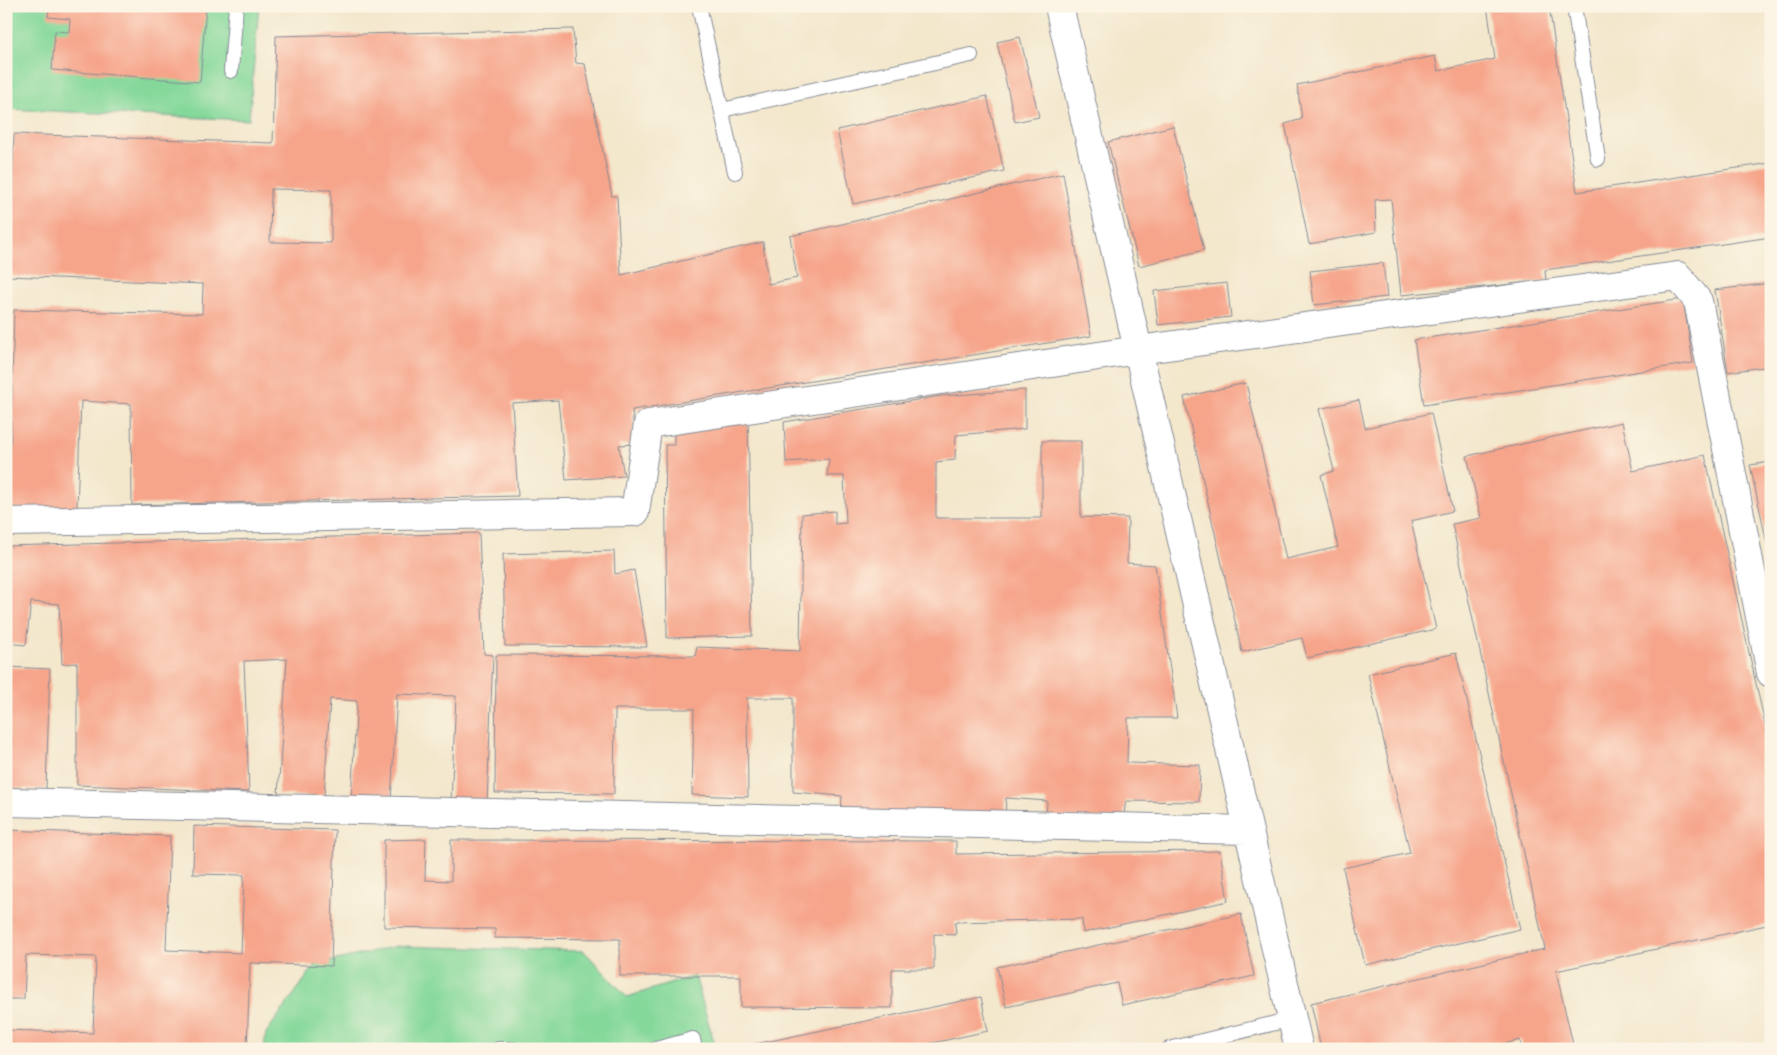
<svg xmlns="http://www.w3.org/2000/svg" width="1777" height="1055" font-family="'Comic Neue',sans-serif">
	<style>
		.green { fill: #84d89a; stroke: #50847c }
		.building { fill: #f6a58b; fill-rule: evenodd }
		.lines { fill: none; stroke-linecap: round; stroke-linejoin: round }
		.lane-casing { stroke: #878b95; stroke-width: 16 }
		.street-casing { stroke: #878b95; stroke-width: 30 }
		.lane { stroke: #fff; stroke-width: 14 }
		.street { stroke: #fff; stroke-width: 28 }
	</style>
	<rect width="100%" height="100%" fill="#fcf5e5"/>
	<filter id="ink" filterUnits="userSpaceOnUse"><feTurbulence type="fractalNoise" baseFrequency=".02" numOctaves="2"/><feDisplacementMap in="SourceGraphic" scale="10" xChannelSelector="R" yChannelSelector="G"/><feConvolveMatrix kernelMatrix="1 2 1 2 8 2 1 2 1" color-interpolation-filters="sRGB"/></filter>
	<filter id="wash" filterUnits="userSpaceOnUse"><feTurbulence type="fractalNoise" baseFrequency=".0096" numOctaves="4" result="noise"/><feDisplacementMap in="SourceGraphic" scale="20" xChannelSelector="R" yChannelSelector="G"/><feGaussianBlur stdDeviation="1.12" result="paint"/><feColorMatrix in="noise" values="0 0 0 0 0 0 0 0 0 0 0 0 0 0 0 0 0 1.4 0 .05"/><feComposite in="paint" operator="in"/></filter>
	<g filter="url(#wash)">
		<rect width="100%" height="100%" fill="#f3e7cc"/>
		<path class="green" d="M 6,6 L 259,6 L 249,120 L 6,109 Z
			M 397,946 L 584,951 L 627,997 L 695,976 L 716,1049 L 264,1049 L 266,1033 L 315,965 Z"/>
		<g id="blocks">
			<path class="building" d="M 49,6 L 206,6 L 200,82 L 52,70 L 55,31 L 69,32 L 70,19 L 48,17 Z
				M 1487,6 L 1549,6 L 1577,192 L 1771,163 L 1771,237 L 1545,270 L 1546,281 L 1401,295 L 1391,199 L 1375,200 L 1376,232 L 1309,244 L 1285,124 L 1302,119 L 1297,85 L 1435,56 L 1438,71 L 1495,59 Z
				M 573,29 L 576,63 L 585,64 L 612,196 L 617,196 L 621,275 L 763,242 L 768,284 L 797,278 L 790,236 L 1063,173 L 1091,336 L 632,410 L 635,444 L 619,445 L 624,476 L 566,480 L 558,400 L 512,403 L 518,496 L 132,505 L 131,404 L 81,401 L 77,508 L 9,509 L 14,310 L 202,314 L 203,284 L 9,276 L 14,134 L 273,143 L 276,36 ZM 271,189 L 331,190 L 331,243 L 270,242 Z
				M 1020,37 L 1039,117 L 1015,122 L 997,42 Z
				M 987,96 L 1004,171 L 853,204 L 837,130 Z
				M 1173,126 L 1204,250 L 1139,266 L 1108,142 Z
				M 1383,263 L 1387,297 L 1314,305 L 1310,271 Z
				M 1227,283 L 1231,317 L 1158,325 L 1154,291 Z
				M 1771,283 L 1771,366 L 1728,372 L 1715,290 Z
				M 1683,299 L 1693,363 L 1424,405 L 1414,340 Z
				M 1246,383 L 1286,559 L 1338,547 L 1321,475 L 1334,471 L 1319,409 L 1359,400 L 1365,428 L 1431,413 L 1453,511 L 1411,521 L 1436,629 L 1307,658 L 1302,638 L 1242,652 L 1184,397 Z
				M 1025,390 L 1025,429 L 956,435 L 955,460 L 936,462 L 936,518 L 1042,518 L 1042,441 L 1081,441 L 1081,517 L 1128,518 L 1127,563 L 1155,565 L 1177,718 L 1128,718 L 1127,763 L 1200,765 L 1199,802 L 1126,801 L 1123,819 L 1046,817 L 1047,801 L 1006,798 L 1005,817 L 841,815 L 842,796 L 793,792 L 793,698 L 747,698 L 748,797 L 692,795 L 694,709 L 615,709 L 614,794 L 495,793 L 496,655 L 695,656 L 697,647 L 800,651 L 802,514 L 835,511 L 835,524 L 846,523 L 844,476 L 827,476 L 829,459 L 786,462 L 784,422 L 941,396 Z
				M 748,414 L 752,636 L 667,638 L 665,445 L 674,445 L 674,424 Z
				M 1622,422 L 1633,471 L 1705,455 L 1771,751 L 1771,924 L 1556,971 L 1574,1049 L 1522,1049 L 1520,1040 L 1485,1049 L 1321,1049 L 1311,1003 L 1545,949 L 1452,524 L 1481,518 L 1467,456 Z
				M 1771,462 L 1771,556 L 1770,557 L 1750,465 Z
				M 479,533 L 484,654 L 493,655 L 487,803 L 451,802 L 456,696 L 397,694 L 391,801 L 351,799 L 357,701 L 330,699 L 324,798 L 278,794 L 287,659 L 244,661 L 249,792 L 77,785 L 77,663 L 62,664 L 59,604 L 31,602 L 26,645 L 6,643 L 6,546 Z
				M 614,551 L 615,574 L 634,570 L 647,647 L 505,646 L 503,554 Z
				M 1456,653 L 1520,929 L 1365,965 L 1343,868 L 1410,853 L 1368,674 Z
				M 6,667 L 50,669 L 46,789 L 6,788 Z
				M 194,826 L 335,830 L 331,966 L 250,963 L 247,1049 L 6,1049 L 6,1030 L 93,1033 L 96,957 L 26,955 L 24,999 L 6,999 L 6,830 L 170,836 L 166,950 L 241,953 L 244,875 L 193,874 Z
				M 426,839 L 425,880 L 451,881 L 451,840 L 956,841 L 956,854 L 1220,851 L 1228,901 L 1083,933 L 1082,919 L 955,922 L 956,935 L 934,934 L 934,969 L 892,969 L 892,1008 L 741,1007 L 741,976 L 620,976 L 620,939 L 495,938 L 495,929 L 384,927 L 384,840 Z
				M 1241,914 L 1254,976 L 1122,1005 L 1117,983 L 1006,1007 L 997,967 Z
				M 981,997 L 988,1031 L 905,1049 L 752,1049 L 751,1045 Z"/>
		</g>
	</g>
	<g filter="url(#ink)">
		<use href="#blocks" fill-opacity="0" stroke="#878b95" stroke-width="1"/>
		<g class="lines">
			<g class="lane-casing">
				<path id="lane" d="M 699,6 L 735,172
					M 1574,6 L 1598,159
					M 231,71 L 236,6
					M 722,110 L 971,55
					M 499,1049 L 512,1049
					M 656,1049 L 693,1039 L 695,1049
					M 1169,1049 L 1292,1019"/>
			</g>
			<g class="street-casing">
				<path id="street" d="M 1059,6 L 1299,1049
					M 6,522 L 635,512 L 648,424 L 1138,350 L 1678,276 L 1698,301 L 1771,673
					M 6,802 L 1248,830"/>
			</g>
			<use href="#lane" class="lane"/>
			<use href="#street" class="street"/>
		</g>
	</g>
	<rect width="1777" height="1055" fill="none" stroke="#fcf5e5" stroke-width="25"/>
</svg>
